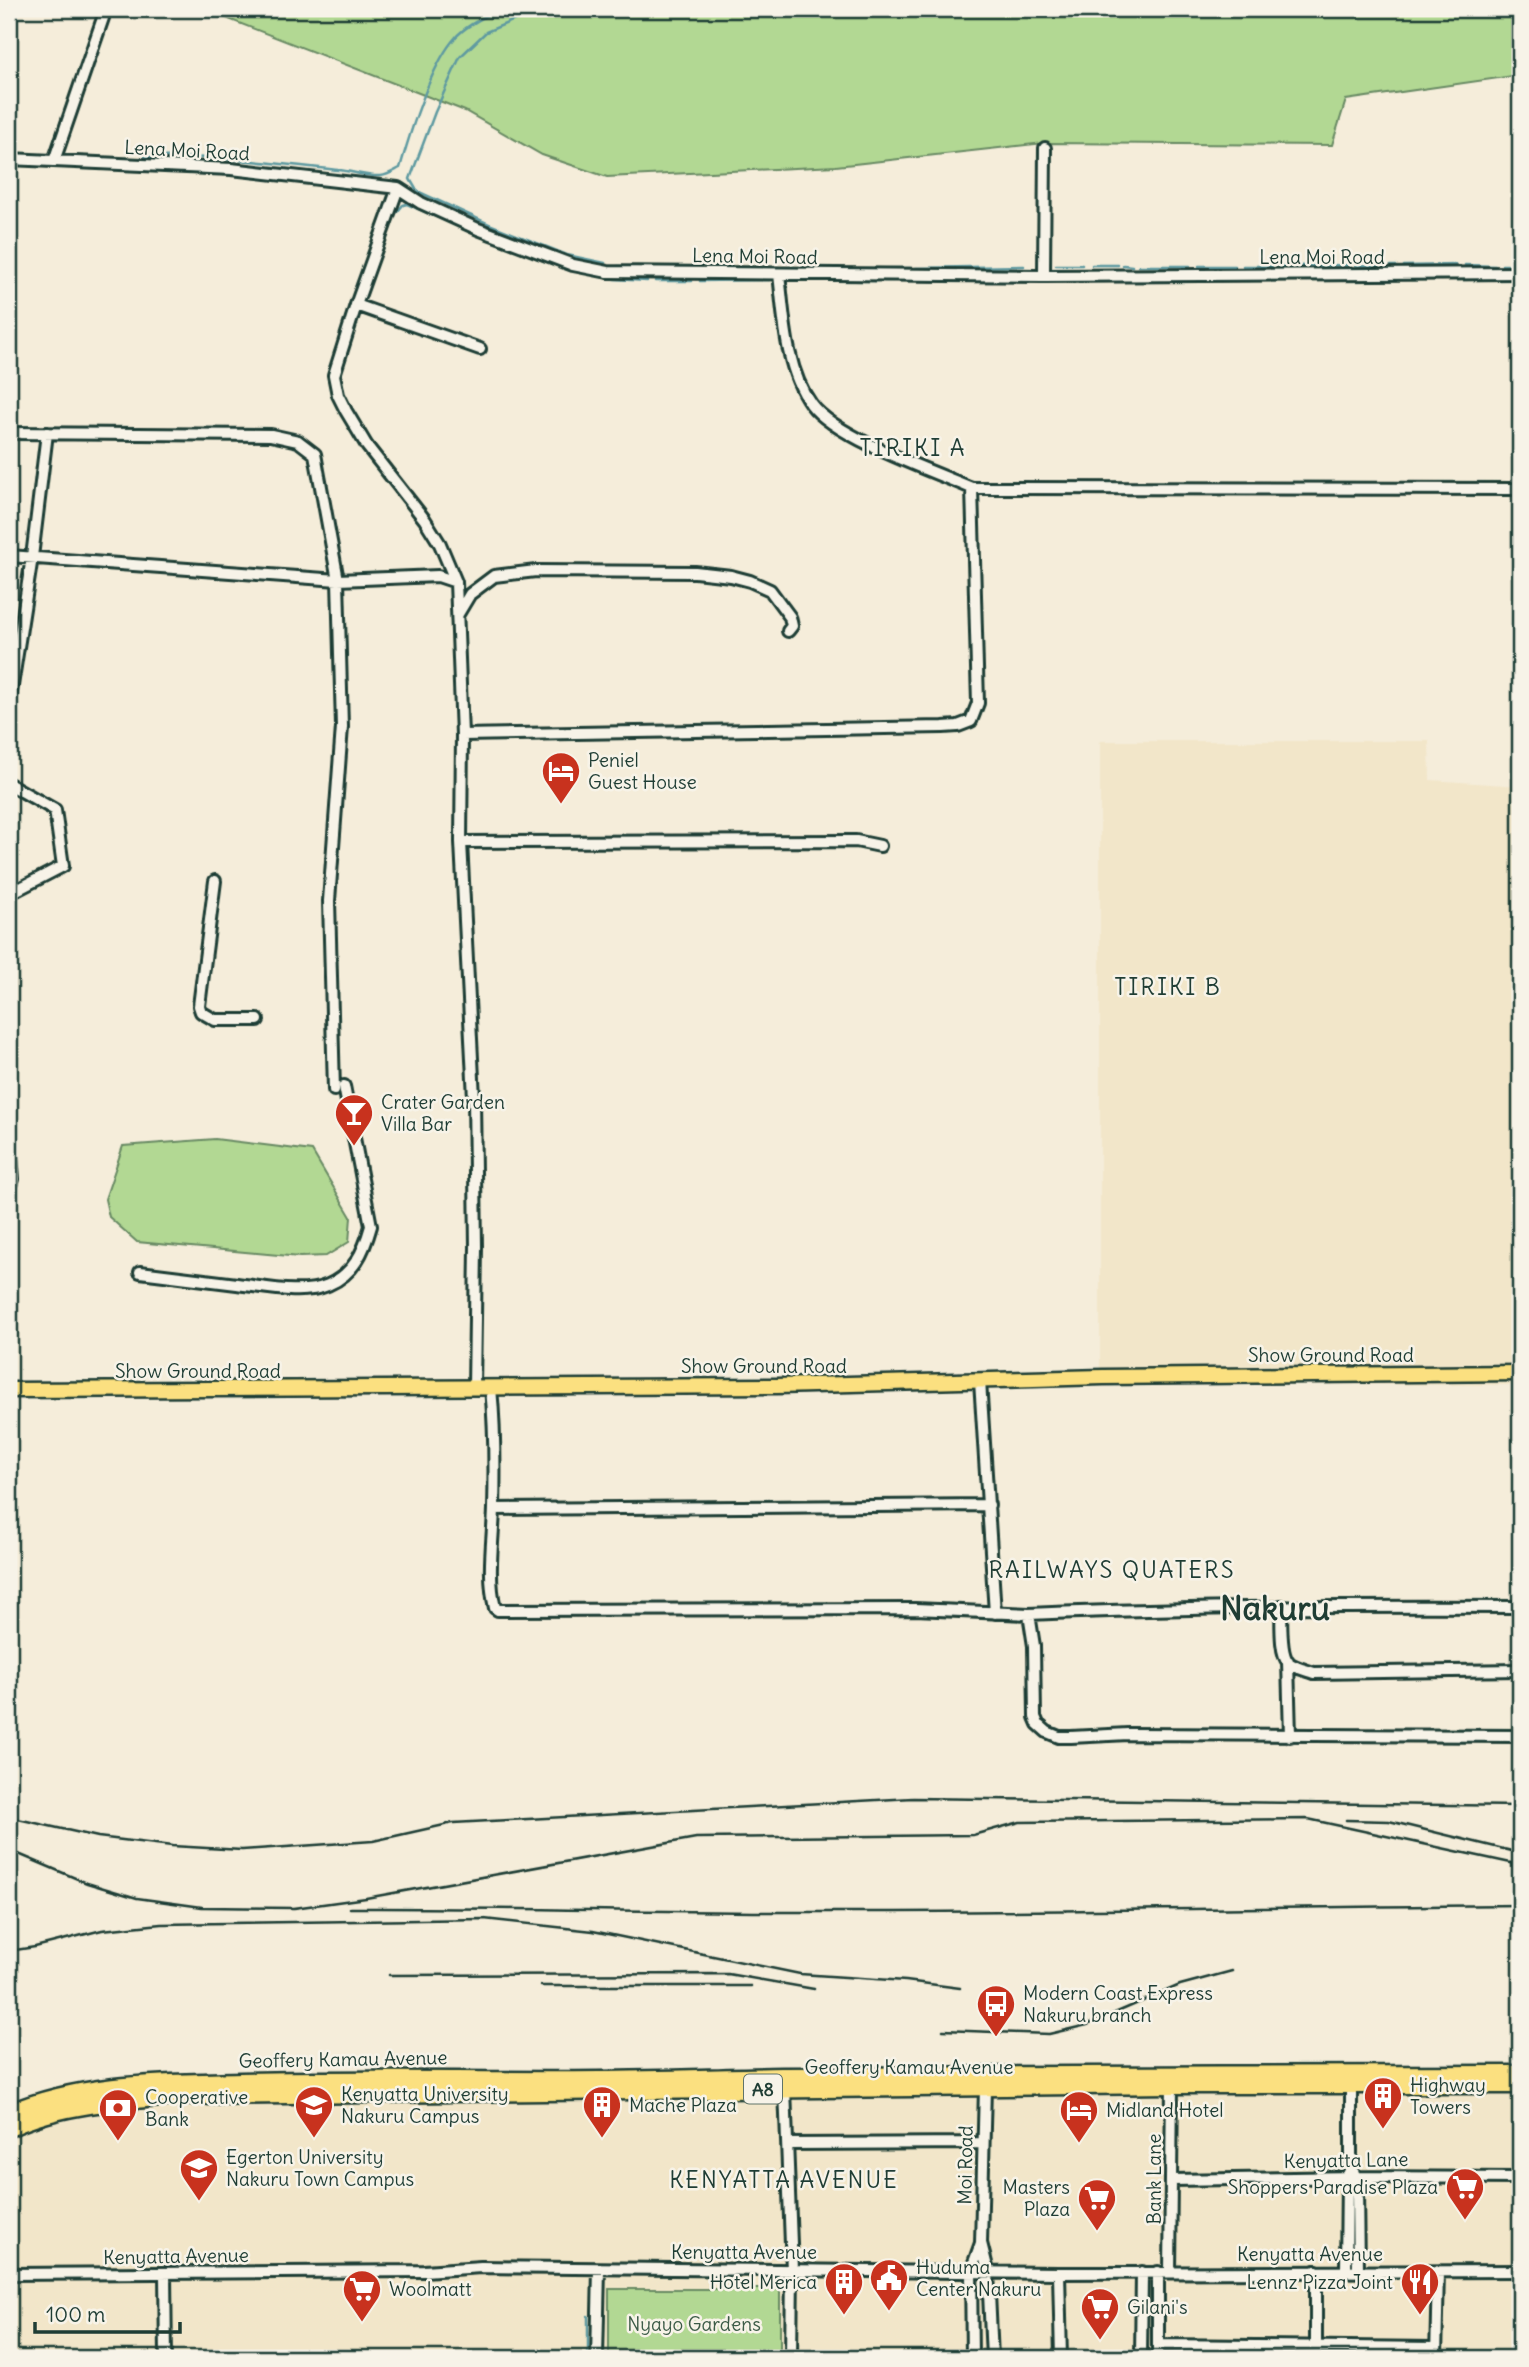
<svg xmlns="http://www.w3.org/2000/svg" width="1529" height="2367" font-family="Delius,sans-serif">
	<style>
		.built { fill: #f2e6c9 }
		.green { fill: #b2d893; stroke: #688a64; stroke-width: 2 }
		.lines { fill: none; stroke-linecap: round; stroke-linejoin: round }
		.stream { stroke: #5f9aa1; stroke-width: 2.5 }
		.minor-casing { stroke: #1f3d34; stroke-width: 16 }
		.major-casing { stroke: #1f3d34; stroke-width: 19 }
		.highway-casing { stroke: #1f3d34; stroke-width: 21 }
		.minor { stroke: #f7f3e8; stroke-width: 10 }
		.major { stroke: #fbe080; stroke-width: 14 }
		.highway { stroke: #fbe080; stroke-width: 16 }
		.rail { stroke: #1f3d34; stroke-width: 2.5 }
		.labels { text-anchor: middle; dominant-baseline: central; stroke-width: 5; stroke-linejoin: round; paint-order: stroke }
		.shield { fill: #f7f3e8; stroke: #60746a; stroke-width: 2 }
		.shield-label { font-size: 18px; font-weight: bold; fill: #1f3d34 }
		.street-label { font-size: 19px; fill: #1f3d34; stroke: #f7f3e8 }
		.poi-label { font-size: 19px; fill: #1f3d34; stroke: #f7f3e8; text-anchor: start }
		.park-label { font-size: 19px; fill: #3c5c47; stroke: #f7f3e8 }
		.quarter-label { font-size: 23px; letter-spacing: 2px; fill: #1f3d34; stroke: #f7f3e8 }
		.town-label { font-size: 33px; font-weight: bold; fill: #1f3d34; stroke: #f7f3e8 }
	</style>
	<rect width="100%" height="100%" fill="#f5edda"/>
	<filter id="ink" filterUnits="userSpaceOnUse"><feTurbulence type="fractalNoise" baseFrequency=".0143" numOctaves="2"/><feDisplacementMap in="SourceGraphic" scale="14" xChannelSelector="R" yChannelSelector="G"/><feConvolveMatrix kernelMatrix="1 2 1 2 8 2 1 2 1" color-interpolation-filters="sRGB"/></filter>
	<g filter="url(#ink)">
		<path class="built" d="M 1100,741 L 1429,741 L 1430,780 L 1520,786 L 1520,1385 L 1100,1384 Z
			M 1520,2089 L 1520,2358 L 9,2358 L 9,2130 L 93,2102 Z"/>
		<path class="green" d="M 203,9 L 1520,9 L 1520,75 L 1346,100 L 1332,145 L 1044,143 L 836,166 L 607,177 L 542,155 L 465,111 Z
			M 215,1139 L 312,1151 L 351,1217 L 349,1242 L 326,1256 L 300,1257 L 137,1242 L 109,1217 L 105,1199 L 123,1146 Z
			M 609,2289 L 780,2289 L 780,2358 L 609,2358 Z"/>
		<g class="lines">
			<path class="stream" d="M 541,9 L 486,32 L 460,57 L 435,112 L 410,179 L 417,191 L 489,224 L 567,255 L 605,263
				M 145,157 C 209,155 274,163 338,170 C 352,171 367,177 381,176 C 388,175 394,171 400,168 C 410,133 431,65 455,38 C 465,26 485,16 500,9
				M 393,217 L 403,205 L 407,204 L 473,233
				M 480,236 L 489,240
				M 497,242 L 535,257
				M 544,260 L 553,263
				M 1056,265 L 1082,265
				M 1092,265 L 1118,265
				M 1123,265 L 1132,266
				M 1356,265 L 1383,266
				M 1465,265 L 1495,266
				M 1502,265 L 1507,265
				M 1515,265 L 1520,265
				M 618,266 L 632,267
				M 1139,266 L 1190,266
				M 1199,266 L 1235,266
				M 1243,266 L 1272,266
				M 1279,266 L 1284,266
				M 1293,266 L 1347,265
				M 1391,266 L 1396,266
				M 1404,266 L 1456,265
				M 916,268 L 1024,266
				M 813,269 L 910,268
				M 594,275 L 606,278
				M 614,279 L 647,281
				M 1433,279 L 1461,279
				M 782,280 L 877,281
				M 655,281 L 692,281
				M 700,281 L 769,280
				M 884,281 L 930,280
				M 588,2316 L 588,2358"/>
			<g class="minor-casing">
				<path id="minor" d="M 9,159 L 231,169 L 398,188 L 421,203 L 478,229 L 573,265 L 608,272 L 1044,276 L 1520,273
					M 54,161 L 103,18
					M 398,188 L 356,305 L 334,375 L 338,395 L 346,411 L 367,446 L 425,520 L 440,544 L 456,582 L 462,735 L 461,842 L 474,1098 L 476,1247 L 474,1389
					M 779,274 C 784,316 785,368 811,404 C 835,437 931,471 972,488
					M 1044,276 L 1045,148
					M 356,305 L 480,349
					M 9,433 L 271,435 L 298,441 L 315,454 L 338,580 L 342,727 L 329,901 L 334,1090
					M 9,556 L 338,580 L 438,576 L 456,582
					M 458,614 L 470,594 L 494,576 L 536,571 L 695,572 L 731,576 L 750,581 L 770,590 L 790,617 L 792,626 L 788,631
					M 9,705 L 32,557 L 47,433
					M 462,735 L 943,727 L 958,726 L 971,721 L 978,703 L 972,488 L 1520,489
					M 9,784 L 55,810 L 63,866 L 9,894
					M 461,842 L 856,841 L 880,846
					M 215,881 L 199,1006 L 201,1012 L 215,1020 L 258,1020
					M 9,1132 L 13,1179 L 9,1192
					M 140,1272 C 172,1276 205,1280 237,1284 C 265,1287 302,1296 328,1285 C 354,1274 364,1251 371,1226 L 344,1086
					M 980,1381 L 995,1613
					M 491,1388 C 495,1428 495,1468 494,1509 C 493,1542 487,1575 495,1608 L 498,1610 L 915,1609 L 1029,1614 L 1034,1646 L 1035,1717 L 1038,1724 L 1047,1732 L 1059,1737 L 1071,1737 L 1128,1734 L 1520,1736
					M 494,1509 L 989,1505
					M 1281,1606 C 1282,1619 1279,1652 1288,1662 C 1294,1668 1306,1670 1314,1673 L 1520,1670
					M 1029,1614 C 1193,1607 1356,1606 1520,1607
					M 1288,1661 L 1290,1736
					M 985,2088 L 981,2243 L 988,2271 L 992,2358
					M 785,2089 L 792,2270 L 791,2358
					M 788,2144 L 983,2143
					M 1354,2173 L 1357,2188 L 1358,2271
					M 1172,2180 L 1356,2177 L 1520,2178
					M 1346,2271 L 1347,2177 L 1351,2168 L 1351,2085
					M 1170,2272 L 1172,2085
					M 1059,2273 L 1061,2358
					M 9,2274 L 424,2271 L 481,2267 L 1059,2273 L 1520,2271
					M 165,2274 L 166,2358
					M 1158,2345 L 1436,2348
					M 1316,2347 L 1316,2271
					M 597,2358 L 599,2269
					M 972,2358 L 971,2271 L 981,2243
					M 1141,2358 L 1142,2272
					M 1158,2358 L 1158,2272
					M 1436,2358 L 1438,2272"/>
			</g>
			<g class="major-casing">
				<path id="major" d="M 9,1390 L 777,1386 L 1103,1377 L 1520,1373"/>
			</g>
			<g class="highway-casing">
				<path id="highway" d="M 9,2113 C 81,2082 164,2083 241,2081 C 360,2078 480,2081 599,2080 C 660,2080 721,2077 782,2076 C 1028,2074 1274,2075 1520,2074
					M 9,2128 C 65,2102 132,2100 192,2096 L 1172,2085 L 1520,2085"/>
			</g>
			<use href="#minor" class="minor"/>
			<use href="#major" class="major"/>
			<use href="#highway" class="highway"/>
			<path class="rail" d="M 9,1817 L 98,1837 L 172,1846 L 242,1850 L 373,1841 L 453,1823 L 913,1798 L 1520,1806
				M 1346,1820 L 1389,1821 L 1520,1853
				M 9,1850 L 87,1883 L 137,1898 L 202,1907 L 294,1908 L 366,1898 L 696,1838 L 973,1835 L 1020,1822 L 1308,1819 L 1520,1865
				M 350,1908 C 511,1907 671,1913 832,1912 C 1062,1912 1291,1907 1520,1905
				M 9,1951 L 35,1947 L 102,1930 L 161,1924 L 484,1919 L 593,1931 L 800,1974 L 906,1981 L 960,1988
				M 389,1975 L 728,1974 L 814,1989
				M 541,1986 L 751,1986
				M 943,2030 L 1049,2034 L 1087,2025 L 1180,1985 L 1232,1971"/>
		</g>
	</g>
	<defs>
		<g id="hotel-pin" transform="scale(2.0125)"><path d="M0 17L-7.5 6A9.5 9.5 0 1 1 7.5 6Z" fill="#c8321e" stroke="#f7f3e8"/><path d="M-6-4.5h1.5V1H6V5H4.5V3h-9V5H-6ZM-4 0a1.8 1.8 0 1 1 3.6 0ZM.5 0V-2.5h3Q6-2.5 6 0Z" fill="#fff"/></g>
		<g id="bar-pin" transform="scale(2.0125)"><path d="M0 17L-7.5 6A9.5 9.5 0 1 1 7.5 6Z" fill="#c8321e" stroke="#f7f3e8"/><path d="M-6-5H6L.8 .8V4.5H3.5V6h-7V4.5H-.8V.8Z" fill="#fff"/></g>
		<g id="bus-pin" transform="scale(2.0125)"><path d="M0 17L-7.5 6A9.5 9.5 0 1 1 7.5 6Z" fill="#c8321e" stroke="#f7f3e8"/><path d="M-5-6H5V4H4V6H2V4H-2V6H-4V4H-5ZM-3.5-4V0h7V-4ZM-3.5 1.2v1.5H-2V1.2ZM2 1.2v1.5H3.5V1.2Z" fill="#fff"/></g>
		<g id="building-pin" transform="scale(2.0125)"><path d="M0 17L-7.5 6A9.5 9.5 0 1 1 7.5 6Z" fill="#c8321e" stroke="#f7f3e8"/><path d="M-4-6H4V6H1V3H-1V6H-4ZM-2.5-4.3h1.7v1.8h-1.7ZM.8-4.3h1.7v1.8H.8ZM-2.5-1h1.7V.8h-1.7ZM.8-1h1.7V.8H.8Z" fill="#fff"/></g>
		<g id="university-pin" transform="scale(2.0125)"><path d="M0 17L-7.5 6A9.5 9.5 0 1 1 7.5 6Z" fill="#c8321e" stroke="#f7f3e8"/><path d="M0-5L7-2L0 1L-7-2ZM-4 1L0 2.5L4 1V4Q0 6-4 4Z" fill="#fff"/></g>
		<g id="bank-pin" transform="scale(2.0125)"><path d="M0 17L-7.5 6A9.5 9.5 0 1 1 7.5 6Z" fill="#c8321e" stroke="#f7f3e8"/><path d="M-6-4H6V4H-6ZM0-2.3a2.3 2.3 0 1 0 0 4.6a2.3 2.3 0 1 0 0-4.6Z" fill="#fff"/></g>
		<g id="supermarket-pin" transform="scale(2.0125)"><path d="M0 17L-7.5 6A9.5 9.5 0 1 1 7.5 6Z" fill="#c8321e" stroke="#f7f3e8"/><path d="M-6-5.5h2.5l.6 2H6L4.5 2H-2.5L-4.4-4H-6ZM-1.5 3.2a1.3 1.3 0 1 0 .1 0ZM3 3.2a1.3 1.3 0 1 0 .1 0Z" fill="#fff"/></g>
		<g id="civic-pin" transform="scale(2.0125)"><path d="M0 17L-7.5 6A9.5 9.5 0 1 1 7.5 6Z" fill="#c8321e" stroke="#f7f3e8"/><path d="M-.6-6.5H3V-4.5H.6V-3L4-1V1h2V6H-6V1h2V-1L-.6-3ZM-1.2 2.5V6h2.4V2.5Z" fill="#fff"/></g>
		<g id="restaurant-pin" transform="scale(2.0125)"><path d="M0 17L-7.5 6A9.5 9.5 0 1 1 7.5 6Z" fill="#c8321e" stroke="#f7f3e8"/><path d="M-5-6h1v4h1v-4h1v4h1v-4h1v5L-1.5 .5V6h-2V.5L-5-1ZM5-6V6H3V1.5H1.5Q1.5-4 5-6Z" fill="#fff"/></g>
	</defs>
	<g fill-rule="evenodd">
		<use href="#hotel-pin" x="561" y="771"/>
		<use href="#bar-pin" x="354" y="1113"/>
		<use href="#bus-pin" x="996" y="2004"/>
		<use href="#building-pin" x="1383" y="2096"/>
		<use href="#university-pin" x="314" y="2105"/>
		<use href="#building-pin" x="602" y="2105"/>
		<use href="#bank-pin" x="118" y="2108"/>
		<use href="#hotel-pin" x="1079" y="2110"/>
		<use href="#university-pin" x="199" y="2168"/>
		<use href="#supermarket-pin" x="1465" y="2187"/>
		<use href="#supermarket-pin" x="1097" y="2198"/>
		<use href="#civic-pin" x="889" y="2278"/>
		<use href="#building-pin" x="844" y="2282"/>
		<use href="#restaurant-pin" x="1420" y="2282"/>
		<use href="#supermarket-pin" x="362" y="2289"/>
		<use href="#supermarket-pin" x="1100" y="2307"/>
	</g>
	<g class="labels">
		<rect class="shield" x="744" y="2074.5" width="38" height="29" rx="5"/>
		<g class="shield-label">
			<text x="763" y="2089">A8</text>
		</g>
		<g class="street-label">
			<text transform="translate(187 150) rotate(3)">Lena Moi Road</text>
			<text transform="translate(755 256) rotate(1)">Lena Moi Road</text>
			<text x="1322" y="257">Lena Moi Road</text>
			<text x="1331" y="1355">Show Ground Road</text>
			<text x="764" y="1366">Show Ground Road</text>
			<text x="198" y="1371">Show Ground Road</text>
			<text transform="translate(343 2059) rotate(-1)">Geoffery Kamau Avenue</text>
			<text x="909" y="2067">Geoffery Kamau Avenue</text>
			<text transform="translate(1346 2160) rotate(-1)">Kenyatta Lane</text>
			<text transform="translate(965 2165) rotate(-89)">Moi Road</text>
			<text transform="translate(1154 2179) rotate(-90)">Bank Lane</text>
			<text x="744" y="2252">Kenyatta Avenue</text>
			<text x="1310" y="2254">Kenyatta Avenue</text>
			<text transform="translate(176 2256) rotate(-1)">Kenyatta Avenue</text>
		</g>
		<g class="poi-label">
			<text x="588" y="760">Peniel<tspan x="588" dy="22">Guest House</tspan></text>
			<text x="381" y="1102">Crater Garden<tspan x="381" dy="22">Villa Bar</tspan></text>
			<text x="1023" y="1993">Modern Coast Express<tspan x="1023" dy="22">Nakuru branch</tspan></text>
			<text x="1410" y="2085">Highway<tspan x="1410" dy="22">Towers</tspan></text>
			<text x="341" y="2094">Kenyatta University<tspan x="341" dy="22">Nakuru Campus</tspan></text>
			<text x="145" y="2097">Cooperative<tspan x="145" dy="22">Bank</tspan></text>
			<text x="629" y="2105">Mache Plaza</text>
			<text x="1106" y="2110">Midland Hotel</text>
			<text x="226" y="2157">Egerton University<tspan x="226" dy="22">Nakuru Town Campus</tspan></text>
			<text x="1070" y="2187" text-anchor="end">Masters<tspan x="1070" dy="22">Plaza</tspan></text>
			<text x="1438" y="2187" text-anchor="end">Shoppers Paradise Plaza</text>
			<text x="916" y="2267">Huduma<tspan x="916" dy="22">Center Nakuru</tspan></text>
			<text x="817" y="2282" text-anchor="end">Hotel Merica</text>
			<text x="1393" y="2282" text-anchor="end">Lennz Pizza Joint</text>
			<text x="389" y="2289">Woolmatt</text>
			<text x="1127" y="2307">Gilani's</text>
		</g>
		<g class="park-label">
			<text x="694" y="2324">Nyayo Gardens</text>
		</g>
		<g class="quarter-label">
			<text x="913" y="447">TIRIKI A</text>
			<text x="1168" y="986">TIRIKI B</text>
			<text x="1112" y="1569">RAILWAYS QUATERS</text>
			<text x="784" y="2179">KENYATTA AVENUE</text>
		</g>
		<g class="town-label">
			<text x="1275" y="1608">Nakuru</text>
		</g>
	</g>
	<rect width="1529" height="2367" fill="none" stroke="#f7f3e8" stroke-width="35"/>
	<rect x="18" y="18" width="1494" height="2332" fill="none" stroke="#1f3d34" stroke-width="2.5" filter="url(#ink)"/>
	<path d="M35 2322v10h145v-10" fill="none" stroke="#1f3d34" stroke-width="3.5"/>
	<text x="46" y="2322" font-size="21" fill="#1f3d34" stroke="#f7f3e8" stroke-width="5" paint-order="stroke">100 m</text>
</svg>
